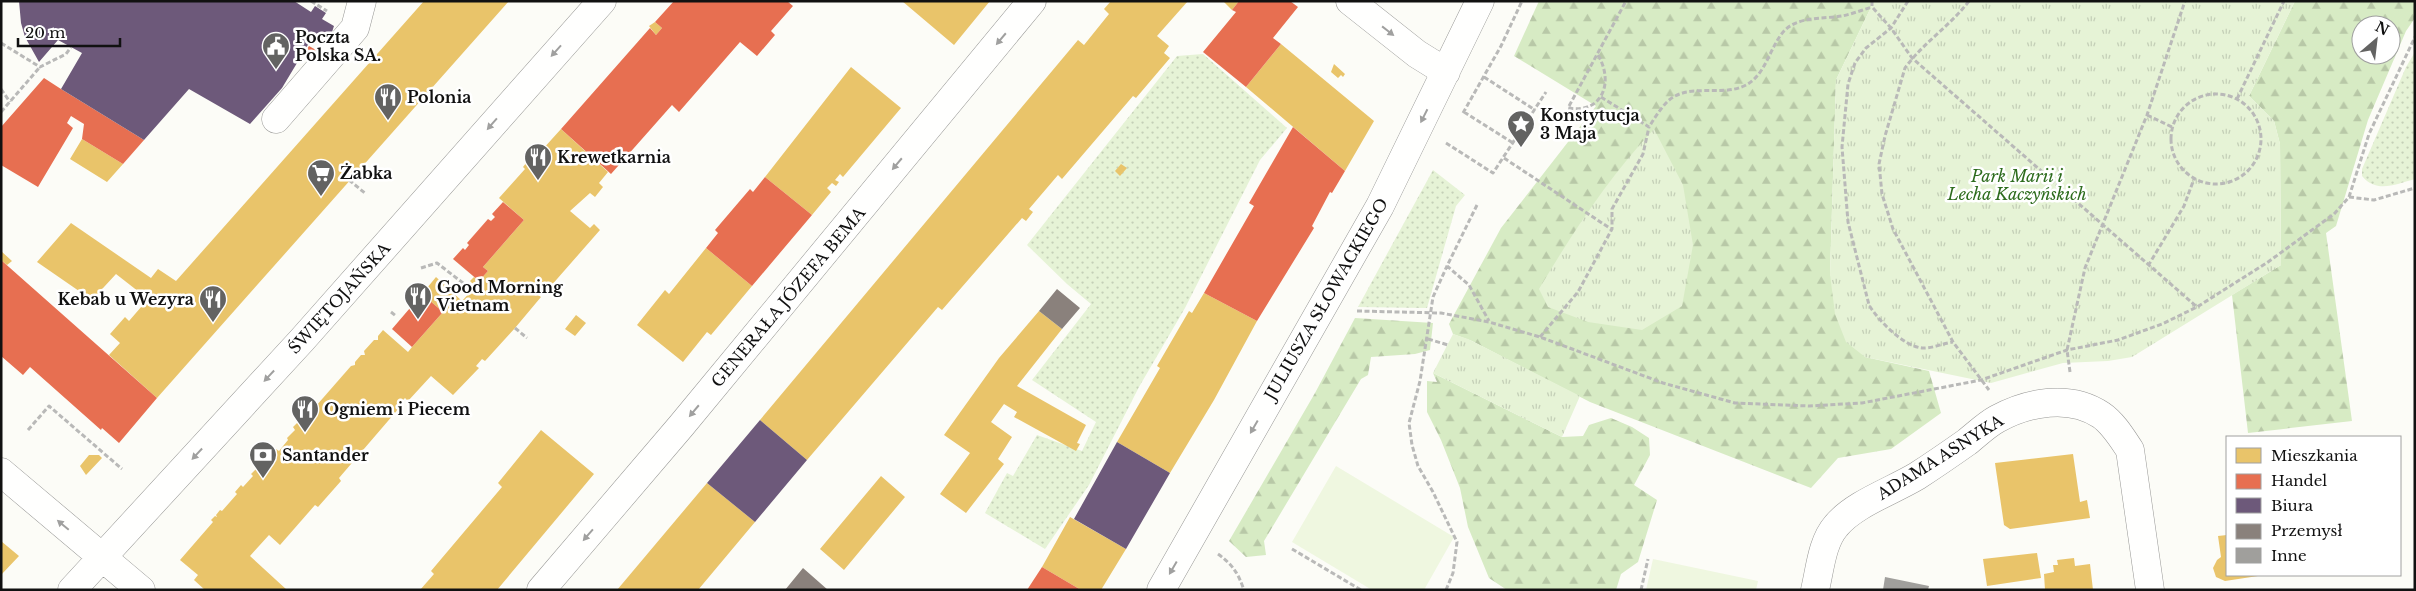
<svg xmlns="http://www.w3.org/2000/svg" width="2416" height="591" font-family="'Libre Baskerville',serif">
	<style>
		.grass { fill: url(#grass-dots) }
		.forest { fill: url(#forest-firs); fill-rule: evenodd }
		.park { fill: url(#park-tufts) }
		.pitch { fill: #eff7e0 }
		.homes { fill: #e9c46a }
		.shops { fill: #e76f51 }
		.offices { fill: #6d597a }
		.industry { fill: #8a817c }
		.building { fill: #a09f9c }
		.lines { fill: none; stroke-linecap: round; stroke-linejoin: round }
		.minor-casing { stroke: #979795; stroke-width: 29 }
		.path { stroke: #b9b9b8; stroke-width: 3; stroke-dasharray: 5 2.5; stroke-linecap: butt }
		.minor { stroke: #fffffe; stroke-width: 28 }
		.oneway { fill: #a0a09f }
		.labels { text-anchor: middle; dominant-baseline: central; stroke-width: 5; stroke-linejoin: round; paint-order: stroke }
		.poi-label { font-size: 16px; font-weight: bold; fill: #111; stroke: #fff; text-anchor: start }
		.park-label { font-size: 16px; font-style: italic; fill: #2d6c1d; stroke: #fff }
		.street-label { font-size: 16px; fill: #111; stroke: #fff }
	</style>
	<defs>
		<pattern id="grass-dots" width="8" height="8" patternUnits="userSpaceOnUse" patternTransform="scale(1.25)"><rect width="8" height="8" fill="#e6f3d6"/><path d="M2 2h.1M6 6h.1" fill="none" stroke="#c4cfb7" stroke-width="1.8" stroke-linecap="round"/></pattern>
		<pattern id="forest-firs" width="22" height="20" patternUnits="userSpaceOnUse" patternTransform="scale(1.25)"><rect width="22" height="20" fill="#d7ebc4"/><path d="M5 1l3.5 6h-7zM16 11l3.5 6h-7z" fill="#b8c8a7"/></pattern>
		<pattern id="park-tufts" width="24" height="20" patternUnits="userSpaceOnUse" patternTransform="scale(1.25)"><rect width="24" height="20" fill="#e6f3d6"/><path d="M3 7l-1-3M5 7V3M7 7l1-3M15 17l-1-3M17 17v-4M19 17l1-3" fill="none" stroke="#c4cfb7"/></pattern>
	</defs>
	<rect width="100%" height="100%" fill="#fcfcf7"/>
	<path class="grass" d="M 2415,52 L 2415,179 C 2396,184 2377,194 2362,176 L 2362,169 L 2406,67 Z
		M 1203,54 L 1287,128 L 1260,160 L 1185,308 L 1139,387 L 1089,485 L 1045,549 L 985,513 L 1007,473 L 1013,476 L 1037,435 L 1082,451 L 1096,422 L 1032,380 L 1091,304 L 1067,284 L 1027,245 L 1177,56 Z
		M 1433,170 L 1465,195 L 1456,206 L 1427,308 L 1358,307 Z"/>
	<path class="forest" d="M 1539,1 L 1874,1 L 1836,80 L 1830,274 L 1865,357 L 1929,371 L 1941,413 L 1891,449 L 1838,458 L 1811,488 L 1590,402 L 1472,341 L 1453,334 L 1449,324 L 1501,228 L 1596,106 L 1514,56 Z
		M 2295,1 L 2415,1 L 2415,18 L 2406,31 L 2368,120 L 2336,226 L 2326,233 L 2352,421 L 2248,433 L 2232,295 L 2281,265 L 2280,144 L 2274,121 L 2249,96 ZM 2361,25 L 2391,25 L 2391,55 L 2361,55 Z
		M 1355,318 L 1433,323 L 1430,350 L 1415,354 L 1371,357 L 1368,375 L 1361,379 L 1264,541 L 1266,555 L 1246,557 L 1229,541 L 1315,393 Z
		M 1433,373 L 1562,437 L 1583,436 L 1589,425 L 1611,418 L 1632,427 L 1649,438 L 1650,455 L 1634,485 L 1657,500 L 1638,562 L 1621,574 L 1616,590 L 1507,590 L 1489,578 L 1468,527 L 1460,488 L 1441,440 L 1427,412 L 1427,381 L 1437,382 Z"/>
	<path class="park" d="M 1874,1 L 2295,1 L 2249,96 L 2274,121 L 2280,144 L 2281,265 L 2132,357 L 2108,361 L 2063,363 L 1991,383 L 1865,357 L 1846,342 L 1835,314 L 1830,274 L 1836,80 Z
		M 1654,129 L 1683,185 L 1693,245 L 1682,306 L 1642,330 L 1588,322 L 1548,307 L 1539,289 C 1573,232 1609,177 1654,129 Z
		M 1453,334 L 1468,339 L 1580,396 L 1562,437 L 1433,373 Z"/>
	<path class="pitch" d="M 1336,466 L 1454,537 L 1424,590 L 1372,590 L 1292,542 Z
		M 1653,559 L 1758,581 L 1756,590 L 1646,590 Z"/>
	<path class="homes" d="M 424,1 L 509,1 L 157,398 L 109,355 L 120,343 L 110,334 L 125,317 L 129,321 L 148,299 L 116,274 L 92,300 L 37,262 L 71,223 L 151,278 L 158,269 L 176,281 Z
		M 902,1 L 990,1 L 954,45 Z
		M 1111,1 L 1188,1 L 1157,36 L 1169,46 L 1164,53 L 1170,58 L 1136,98 L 1133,96 L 1062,179 L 1058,175 L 1029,209 L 1033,212 L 1026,221 L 1022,218 L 942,310 L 938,307 L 807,460 L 760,420 L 1078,40 L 1084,45 L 1109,14 L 1104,9 Z
		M 1223,1 L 1239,1 L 1232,10 Z
		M 655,22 L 662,28 L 656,35 L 649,26 Z
		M 1281,44 L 1374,121 L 1345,171 L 1246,87 Z
		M 1334,64 L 1345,74 L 1343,77 L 1341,75 L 1338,78 L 1331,72 Z
		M 851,67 L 901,108 L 843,177 L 840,174 L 835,180 L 839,182 L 836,186 L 832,183 L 827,188 L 831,192 L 812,215 L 765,177 Z
		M 561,129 L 608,172 L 599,183 L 603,187 L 595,197 L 590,193 L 570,211 L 590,228 L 594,224 L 600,230 L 550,287 L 547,284 L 538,295 L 541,297 L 515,328 L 485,361 L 482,359 L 476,366 L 479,368 L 453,395 L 431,376 L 408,401 L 405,398 L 398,405 L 400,407 L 339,478 L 341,481 L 318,507 L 315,505 L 280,545 L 269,535 L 250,556 L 287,590 L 205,590 L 194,580 L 198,575 L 180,560 L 213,522 L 211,520 L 215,516 L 217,517 L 216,515 L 220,510 L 222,511 L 237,494 L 235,492 L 241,485 L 243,487 L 253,476 L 251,474 L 257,468 L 259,470 L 266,462 L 269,463 L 272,458 L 268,456 L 272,451 L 275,455 L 277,452 L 276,449 L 279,451 L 288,440 L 287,438 L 295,430 L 293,427 L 298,422 L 307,412 L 308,414 L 310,413 L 308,410 L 314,404 L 316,406 L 351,366 L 355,365 L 355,362 L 361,355 L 365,355 L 364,351 L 374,340 L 378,340 L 378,336 L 383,330 L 408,352 L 412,347 L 443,312 L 422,294 L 423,293 L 417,291 L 424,283 L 427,288 L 436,277 L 462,301 L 472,290 L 475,286 L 470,281 L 474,277 L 479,281 L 488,271 L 483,267 L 524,220 L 499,198 L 525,169 L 523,167 L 530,158 L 533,160 Z
		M 82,139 L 123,164 L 107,182 L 70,159 Z
		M 1121,164 L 1127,168 L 1120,176 L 1115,171 Z
		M 706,248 L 752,286 L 711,335 L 707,332 L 683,362 L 637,325 L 665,290 L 669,294 Z
		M 1,251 L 12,261 L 7,265 L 1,260 Z
		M 1204,293 L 1257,321 L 1214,400 L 1170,473 L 1117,442 L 1160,368 L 1157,366 L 1189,311 L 1192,313 Z
		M 1039,311 L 1062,329 L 1017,386 L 1086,425 L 1077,443 L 1080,444 L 1076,451 L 1014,417 L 1017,412 L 1004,404 L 991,422 L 1012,437 L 998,459 L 1004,464 L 966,513 L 940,494 L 970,453 L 944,435 L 999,358 Z
		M 576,315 L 586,323 L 575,336 L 565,329 Z
		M 541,430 L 594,474 L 497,590 L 420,590 L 434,574 L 431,571 L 502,487 L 498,483 Z
		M 2073,454 L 2080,502 L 2087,500 L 2090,518 L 2010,529 L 2004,525 L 1995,463 Z
		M 89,455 L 99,455 L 102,458 L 86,475 L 80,466 Z
		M 881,476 L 905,497 L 844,570 L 820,549 Z
		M 707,483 L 755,522 L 698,590 L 617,590 Z
		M 1070,517 L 1126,549 L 1101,590 L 1081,590 L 1042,567 Z
		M 2227,535 L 2227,575 L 2258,576 L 2225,581 L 2216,577 L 2213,568 L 2217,560 L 2221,557 L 2218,536 Z
		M 1,541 L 19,556 L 1,575 Z
		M 2037,553 L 2041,578 L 1987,586 L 1983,559 Z
		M 2074,558 L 2075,566 L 2090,564 L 2093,590 L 2045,590 L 2044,574 L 2054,572 L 2053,565 L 2058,565 L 2057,560 Z"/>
	<path class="shops" d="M 674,1 L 787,1 L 793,6 L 771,31 L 775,35 L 757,56 L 740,42 L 679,112 L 672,105 L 611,174 L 561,129 L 650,28 L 656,35 L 662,28 L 655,22 Z
		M 1239,1 L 1290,1 L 1298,7 L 1273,38 L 1281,44 L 1246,87 L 1203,52 L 1236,12 L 1232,10 Z
		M 309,46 L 316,50 L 311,59 L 304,54 Z
		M 44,78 L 61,89 L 144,140 L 123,164 L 82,139 L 84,124 L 71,116 L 67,123 L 73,128 L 38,187 L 1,165 L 1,127 Z
		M 1293,127 L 1345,171 L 1332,193 L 1330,192 L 1312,226 L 1314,228 L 1257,321 L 1204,293 L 1254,206 L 1249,203 Z
		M 765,177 L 812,215 L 752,286 L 706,248 L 718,233 L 715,230 L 750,189 L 753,192 Z
		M 503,202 L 524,220 L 483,267 L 488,271 L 479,281 L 453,259 L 463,248 L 465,250 L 469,245 L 467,243 L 488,219 L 491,221 L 495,217 L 492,214 Z
		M 1,260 L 157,398 L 119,443 L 102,428 L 101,430 L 30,367 L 23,375 L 1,356 Z
		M 422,294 L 443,312 L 412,347 L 392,329 Z
		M 1042,567 L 1081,590 L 1027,590 Z"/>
	<path class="offices" d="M 19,1 L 294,1 L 311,12 L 315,6 L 326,13 L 322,19 L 334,26 L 327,47 L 312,38 L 282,88 L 250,124 L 189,89 L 144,140 L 61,89 L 82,53 L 58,40 L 39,62 L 25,37 L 21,23 Z
		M 760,420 L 807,460 L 755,522 L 707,483 Z
		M 1117,442 L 1170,473 L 1126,549 L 1074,519 Z"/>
	<path class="industry" d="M 1057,289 L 1080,308 L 1062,329 L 1039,311 Z
		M 803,568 L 828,590 L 785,590 Z"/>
	<path class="building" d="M 1885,577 L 1929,586 L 1928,590 L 1883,590 Z"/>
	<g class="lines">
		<g class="minor-casing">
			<path id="minor" d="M 1350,1 L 1417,54 L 1446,72
				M 276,119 L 355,28 L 362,1
				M 1,472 L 141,590
				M 72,590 L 302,340 L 602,1
				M 541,590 L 681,426 L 1032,1
				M 1161,590 L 1380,206 L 1480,1
				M 1815,590 C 1820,569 1822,542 1836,526 C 1854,504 1892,491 1917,476 C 1934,465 1950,454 1967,442 C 1976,435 1986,425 1997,419 C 2028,402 2070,394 2101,415 C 2113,423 2122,438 2130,450 L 2150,590"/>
		</g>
		<path class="path" d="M 311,1 L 327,11
			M 1872,1 L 1872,7 L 1891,28 L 1912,58 L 2197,307
			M 1908,1 L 1891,28 L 1866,48 L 1855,63 L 1848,84 L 1842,147 L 1848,222 L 1869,305 C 1878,320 1903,346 1922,348 C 1931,349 1944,343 1953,342
			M 1969,1 C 1950,26 1923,43 1905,68 L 1885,136 L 1879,164 L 1882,194 L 1893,229 L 1953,342 L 1989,390
			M 1,43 L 40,67 L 66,54 L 71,47
			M 1598,55 C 1614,82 1603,114 1568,108 L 1626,1
			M 1484,77 L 1535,110
			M 1,89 L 10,102
			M2171 139a45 45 0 1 1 90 0a45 45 0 1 1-90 0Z
			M 1601,97 L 1649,127 C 1654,119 1660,109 1667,102 C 1687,82 1720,97 1744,86 C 1766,76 1769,48 1784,31 C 1798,16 1824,19 1842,16 C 1852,14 1862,10 1872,7
			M 2237,99 L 2284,1
			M 1,112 L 40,67
			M 1464,112 L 1513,143
			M 1463,113 L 1501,46 L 1522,1
			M 2147,115 L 2172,127
			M 1446,143 L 1493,173 L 1546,92
			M 1504,158 L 1611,229
			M 349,180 L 366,194
			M 2349,197 L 2374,200 L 2415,188
			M 1477,205 L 1447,266 L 1469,285 L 1489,321
			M 2148,266 L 2184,206 L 2194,179
			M 421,268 L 437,263 L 472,290
			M 1357,311 L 1441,313 L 1489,322 L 1540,337 L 1663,383 L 1735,403 L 1809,406 L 1862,403 L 1981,380 L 2067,350 L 2118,340 L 2162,324 L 2197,307 L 2268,262 L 2334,214 L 2349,197 L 2369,134 L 2415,37
			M 391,312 L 396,316
			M 515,328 L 527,338
			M 1540,337 L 1578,292 L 1612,229 L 1612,209 L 1643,154 L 1649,127
			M 1428,339 L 1448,345
			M 2070,372 L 2067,350 L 2085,268 L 2147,115 L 2185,1
			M 28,430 L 49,406 L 122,469
			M 1292,549 L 1361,590
			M 1218,554 C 1233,565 1238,573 1244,590
			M 1446,590 L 1453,573 L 1457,542 L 1433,492 L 1418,466 L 1412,445 L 1409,423 L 1420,381 L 1433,297 L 1447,266
			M 1641,590 L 1648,559"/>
		<use href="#minor" class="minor"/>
	</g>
	<defs><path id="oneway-solid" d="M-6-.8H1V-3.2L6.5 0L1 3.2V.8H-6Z" transform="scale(1.25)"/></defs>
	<g class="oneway">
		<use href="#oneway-solid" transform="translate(1388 31) rotate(38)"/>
		<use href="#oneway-solid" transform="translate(1001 39) rotate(130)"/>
		<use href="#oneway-solid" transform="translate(556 51) rotate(132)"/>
		<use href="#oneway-solid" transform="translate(1424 116) rotate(117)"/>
		<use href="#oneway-solid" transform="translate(492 124) rotate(131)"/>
		<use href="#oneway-solid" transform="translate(897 164) rotate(130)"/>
		<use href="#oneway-solid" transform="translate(269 376) rotate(133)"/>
		<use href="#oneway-solid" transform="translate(694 411) rotate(130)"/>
		<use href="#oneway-solid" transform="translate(1254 427) rotate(120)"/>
		<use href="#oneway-solid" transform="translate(197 454) rotate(133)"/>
		<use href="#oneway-solid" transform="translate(63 525) rotate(-140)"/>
		<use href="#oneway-solid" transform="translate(588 535) rotate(131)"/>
		<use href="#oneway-solid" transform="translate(1173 568) rotate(120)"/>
	</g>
	<defs>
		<g id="civic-pin" transform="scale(1.4375)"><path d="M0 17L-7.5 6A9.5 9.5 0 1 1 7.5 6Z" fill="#636362" stroke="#fff"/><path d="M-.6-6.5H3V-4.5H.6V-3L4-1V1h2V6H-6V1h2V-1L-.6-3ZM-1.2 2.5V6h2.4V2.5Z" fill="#fff"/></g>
		<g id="restaurant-pin" transform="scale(1.4375)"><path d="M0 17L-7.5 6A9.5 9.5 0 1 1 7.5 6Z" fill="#636362" stroke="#fff"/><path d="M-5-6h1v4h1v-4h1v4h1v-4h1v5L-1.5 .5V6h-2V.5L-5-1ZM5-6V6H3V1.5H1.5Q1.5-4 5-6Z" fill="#fff"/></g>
		<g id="sight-pin" transform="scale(1.4375)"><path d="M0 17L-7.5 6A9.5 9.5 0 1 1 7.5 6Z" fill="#636362" stroke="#fff"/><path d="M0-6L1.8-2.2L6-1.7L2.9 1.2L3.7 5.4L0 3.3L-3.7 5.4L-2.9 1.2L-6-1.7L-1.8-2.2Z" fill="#fff"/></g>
		<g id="supermarket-pin" transform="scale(1.4375)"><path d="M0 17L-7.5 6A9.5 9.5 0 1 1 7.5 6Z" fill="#636362" stroke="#fff"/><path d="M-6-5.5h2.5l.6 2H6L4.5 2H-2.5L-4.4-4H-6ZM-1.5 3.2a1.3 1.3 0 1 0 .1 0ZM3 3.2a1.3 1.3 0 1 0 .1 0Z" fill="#fff"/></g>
		<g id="bank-pin" transform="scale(1.4375)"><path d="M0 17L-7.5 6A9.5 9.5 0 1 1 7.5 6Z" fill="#636362" stroke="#fff"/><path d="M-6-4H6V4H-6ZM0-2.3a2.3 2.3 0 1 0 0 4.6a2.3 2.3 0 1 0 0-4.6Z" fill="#fff"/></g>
	</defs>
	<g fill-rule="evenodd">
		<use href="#civic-pin" x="276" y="46"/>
		<use href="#restaurant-pin" x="388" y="97"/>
		<use href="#sight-pin" x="1521" y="124"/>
		<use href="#restaurant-pin" x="538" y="157"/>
		<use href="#supermarket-pin" x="321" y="173"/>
		<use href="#restaurant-pin" x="418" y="296"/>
		<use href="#restaurant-pin" x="213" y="299"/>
		<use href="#restaurant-pin" x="305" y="409"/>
		<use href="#bank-pin" x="263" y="455"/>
	</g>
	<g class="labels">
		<g class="poi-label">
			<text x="295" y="37">Poczta<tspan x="295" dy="18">Polska SA.</tspan></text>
			<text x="407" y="97">Polonia</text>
			<text x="1540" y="115">Konstytucja<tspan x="1540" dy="18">3 Maja</tspan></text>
			<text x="557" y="157">Krewetkarnia</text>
			<text x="340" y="173">Żabka</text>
			<text x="437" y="287">Good Morning<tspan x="437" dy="18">Vietnam</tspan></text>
			<text x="194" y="299" text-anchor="end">Kebab u Wezyra</text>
			<text x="324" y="409">Ogniem i Piecem</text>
			<text x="282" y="455">Santander</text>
		</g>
		<g class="park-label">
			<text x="2017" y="176">Park Marii i<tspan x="2017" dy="18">Lecha Kaczyńskich</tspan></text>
		</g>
		<g class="street-label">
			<text transform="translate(788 297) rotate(-50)">GENERAŁA JÓZEFA BEMA</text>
			<text transform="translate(339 298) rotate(-48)">ŚWIĘTOJAŃSKA</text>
			<text transform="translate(1326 299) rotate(-60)">JULIUSZA SŁOWACKIEGO</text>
			<text transform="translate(1940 457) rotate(-32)">ADAMA ASNYKA</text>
		</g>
	</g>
	<rect width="2416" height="591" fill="none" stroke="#111111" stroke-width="5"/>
	<rect x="2226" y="436" width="175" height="140" fill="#ffffff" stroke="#a0a0a0"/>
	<rect x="2236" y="448" width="25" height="15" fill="#e9c46a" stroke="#a0a0a0"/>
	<text x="2271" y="461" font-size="15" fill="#111111">Mieszkania</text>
	<rect x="2236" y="474" width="25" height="15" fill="#e76f51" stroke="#a0a0a0"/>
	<text x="2271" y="486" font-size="15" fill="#111111">Handel</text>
	<rect x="2236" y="498" width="25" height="15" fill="#6d597a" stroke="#a0a0a0"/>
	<text x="2271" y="511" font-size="15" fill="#111111">Biura</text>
	<rect x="2236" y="524" width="25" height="15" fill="#8a817c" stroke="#a0a0a0"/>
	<text x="2271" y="536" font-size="15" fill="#111111">Przemysł</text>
	<rect x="2236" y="548" width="25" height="15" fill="#a09f9c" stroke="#a0a0a0"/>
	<text x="2271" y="561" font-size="15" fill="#111111">Inne</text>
	<g transform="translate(2376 40) rotate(28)"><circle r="24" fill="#ffffff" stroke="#a0a0a0"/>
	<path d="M0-4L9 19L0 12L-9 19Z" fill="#636362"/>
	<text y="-8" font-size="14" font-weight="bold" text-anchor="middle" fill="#111111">N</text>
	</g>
	<path d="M18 38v8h102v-8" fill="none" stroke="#111111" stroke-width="2.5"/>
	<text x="25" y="38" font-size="15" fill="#111111" stroke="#ffffff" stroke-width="4" paint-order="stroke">20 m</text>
</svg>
